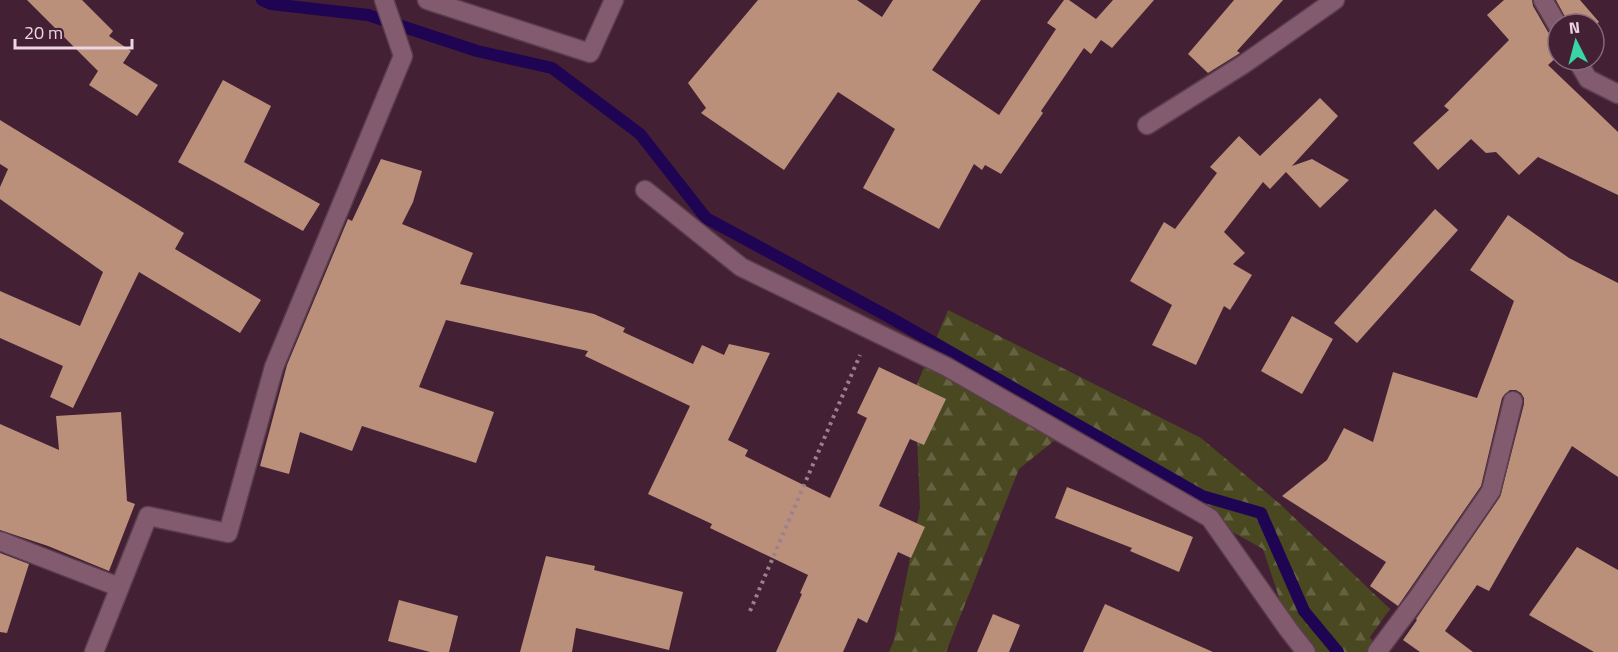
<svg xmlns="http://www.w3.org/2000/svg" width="1618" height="652" font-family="'Titillium Web',sans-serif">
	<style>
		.forest { fill: url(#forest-firs) }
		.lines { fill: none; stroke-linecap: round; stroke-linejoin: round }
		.stream { stroke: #1e0452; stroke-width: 12 }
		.building { fill: #ba907b }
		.minor-casing { stroke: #5b3e4e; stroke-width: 21 }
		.path { stroke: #9d808f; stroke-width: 4; stroke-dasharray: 3 4.5; stroke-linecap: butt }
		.minor { stroke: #835b6f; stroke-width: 18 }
	</style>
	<defs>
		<pattern id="forest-firs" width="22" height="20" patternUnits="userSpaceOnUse" patternTransform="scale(1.5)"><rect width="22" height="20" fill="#494821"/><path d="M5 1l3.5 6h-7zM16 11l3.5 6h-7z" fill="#646241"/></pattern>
	</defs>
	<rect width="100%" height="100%" fill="#432033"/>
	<path class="forest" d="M 948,310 L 1201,438 L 1280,504 L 1390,609 L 1370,637 L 1379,652 L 1297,652 L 1263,549 L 1060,436 L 1019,469 L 946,652 L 889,652 L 894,640 L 920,508 L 915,389 Z"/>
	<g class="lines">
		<path class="stream" d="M 262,0 L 271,4 L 368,15 L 477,51 L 552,68 L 640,134 L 706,218 L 889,317 L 1202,496 L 1261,513 L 1304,611 L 1338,652"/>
	</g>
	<path class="building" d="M 27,0 L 82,0 L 113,31 L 109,36 L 131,51 L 123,63 L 158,85 L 137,116 L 89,85 L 98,71 Z
		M 758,0 L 857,0 L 882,17 L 893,0 L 981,0 L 932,70 L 999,115 L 1056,29 L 1047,23 L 1064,0 L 1069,0 L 1096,19 L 1113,0 L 1154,0 L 1112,48 L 1101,40 L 1091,54 L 1084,48 L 1041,111 L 1043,113 L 1001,174 L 985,165 L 982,170 L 974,164 L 939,229 L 863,188 L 895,129 L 838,92 L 784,170 L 701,113 L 706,108 L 688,83 Z
		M 1234,0 L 1283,0 L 1237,51 L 1240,53 L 1208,73 L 1188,54 Z
		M 1504,0 L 1532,0 L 1533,6 L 1548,32 L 1553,36 L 1558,37 L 1558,56 L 1548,65 L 1618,132 L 1618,195 L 1538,157 L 1519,175 L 1496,152 L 1486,153 L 1471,139 L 1438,170 L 1413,143 L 1449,110 L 1444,106 L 1509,40 L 1487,15 Z
		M 1556,0 L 1580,0 L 1599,22 L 1594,26 L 1594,24 L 1569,24 Z
		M 223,80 L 271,106 L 244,162 L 320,204 L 303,231 L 178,162 Z
		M 1320,98 L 1338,116 L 1292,166 L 1312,159 L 1349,180 L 1320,208 L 1286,172 L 1270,189 L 1263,182 L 1224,232 L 1245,253 L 1233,264 L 1252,275 L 1230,310 L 1224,306 L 1196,365 L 1152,345 L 1172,305 L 1130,281 L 1164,222 L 1175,229 L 1217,173 L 1210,167 L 1239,136 L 1260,156 Z
		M 0,120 L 184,233 L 175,249 L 261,300 L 240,333 L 139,272 L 73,408 L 50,397 L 63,366 L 0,338 L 0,291 L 80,326 L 103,272 L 0,199 L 0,187 L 8,169 L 0,164 Z
		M 381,159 L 422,171 L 413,202 L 402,224 L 473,253 L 460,284 L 594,314 L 625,328 L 623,332 L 693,364 L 702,345 L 724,355 L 729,344 L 770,353 L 728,440 L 748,450 L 745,456 L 830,498 L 867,418 L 857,413 L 879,367 L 946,399 L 924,445 L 910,439 L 879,506 L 925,527 L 911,558 L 898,552 L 867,623 L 858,618 L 843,652 L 776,652 L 802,594 L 800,593 L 808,575 L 710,528 L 712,524 L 648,494 L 690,406 L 585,356 L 588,351 L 446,320 L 419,387 L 494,412 L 476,463 L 362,426 L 352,451 L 300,432 L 289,474 L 260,466 L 287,365 L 348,219 L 352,221 Z
		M 1435,209 L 1458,230 L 1357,343 L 1334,323 Z
		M 1508,215 L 1569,258 L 1618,283 L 1618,477 L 1572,446 L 1489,591 L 1477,585 L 1445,631 L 1473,652 L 1420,652 L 1403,640 L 1417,620 L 1416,619 L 1500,497 L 1524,404 L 1524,398 L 1521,393 L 1516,390 L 1510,390 L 1505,394 L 1502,398 L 1481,486 L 1398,606 L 1370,586 L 1386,562 L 1282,496 L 1327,460 L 1344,428 L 1373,442 L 1393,372 L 1477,398 L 1514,301 L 1470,270 Z
		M 1292,316 L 1333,339 L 1302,394 L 1261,371 Z
		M 121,412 L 127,501 L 135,504 L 109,571 L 48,546 L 0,530 L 0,424 L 59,450 L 56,416 Z
		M 1067,487 L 1193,537 L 1179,572 L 1130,551 L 1132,548 L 1055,518 Z
		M 1577,547 L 1618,570 L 1618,652 L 1594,652 L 1529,615 Z
		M 0,553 L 29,564 L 7,633 L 0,632 Z
		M 546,556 L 595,566 L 594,570 L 683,592 L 669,650 L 576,628 L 572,652 L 520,652 Z
		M 399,600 L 458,616 L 449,652 L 430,652 L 388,641 Z
		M 1105,604 L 1213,652 L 1083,652 Z
		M 993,614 L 1020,625 L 1009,652 L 977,652 Z"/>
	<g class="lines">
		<g class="minor-casing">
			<path id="minor" d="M 427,0 L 590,53 L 614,0
				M 1543,0 L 1558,26
				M 1577,60 L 1588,79 L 1618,94
				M 1147,125 L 1244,64 L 1335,0
				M 645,190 L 741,267 L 947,367 L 1210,518 L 1288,629 L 1306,652
				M 0,541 L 119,587
				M 94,652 L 148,516 L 228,533 L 274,367 L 403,56 L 384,0
				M 1377,652 L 1416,600 L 1491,491 L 1513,401"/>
		</g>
		<path class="path" d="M 750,611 L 860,355"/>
		<use href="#minor" class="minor"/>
	</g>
	<g transform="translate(1576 42) rotate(354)"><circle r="28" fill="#432033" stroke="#876979" stroke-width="1.5"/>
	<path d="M0-4.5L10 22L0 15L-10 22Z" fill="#3bd4a4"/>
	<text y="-9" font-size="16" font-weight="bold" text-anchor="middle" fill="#edd6e1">N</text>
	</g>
	<path d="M15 39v9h117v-9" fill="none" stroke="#edd6e1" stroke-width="3"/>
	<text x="24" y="39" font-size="18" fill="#edd6e1" stroke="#432033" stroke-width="4.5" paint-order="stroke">20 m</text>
</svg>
